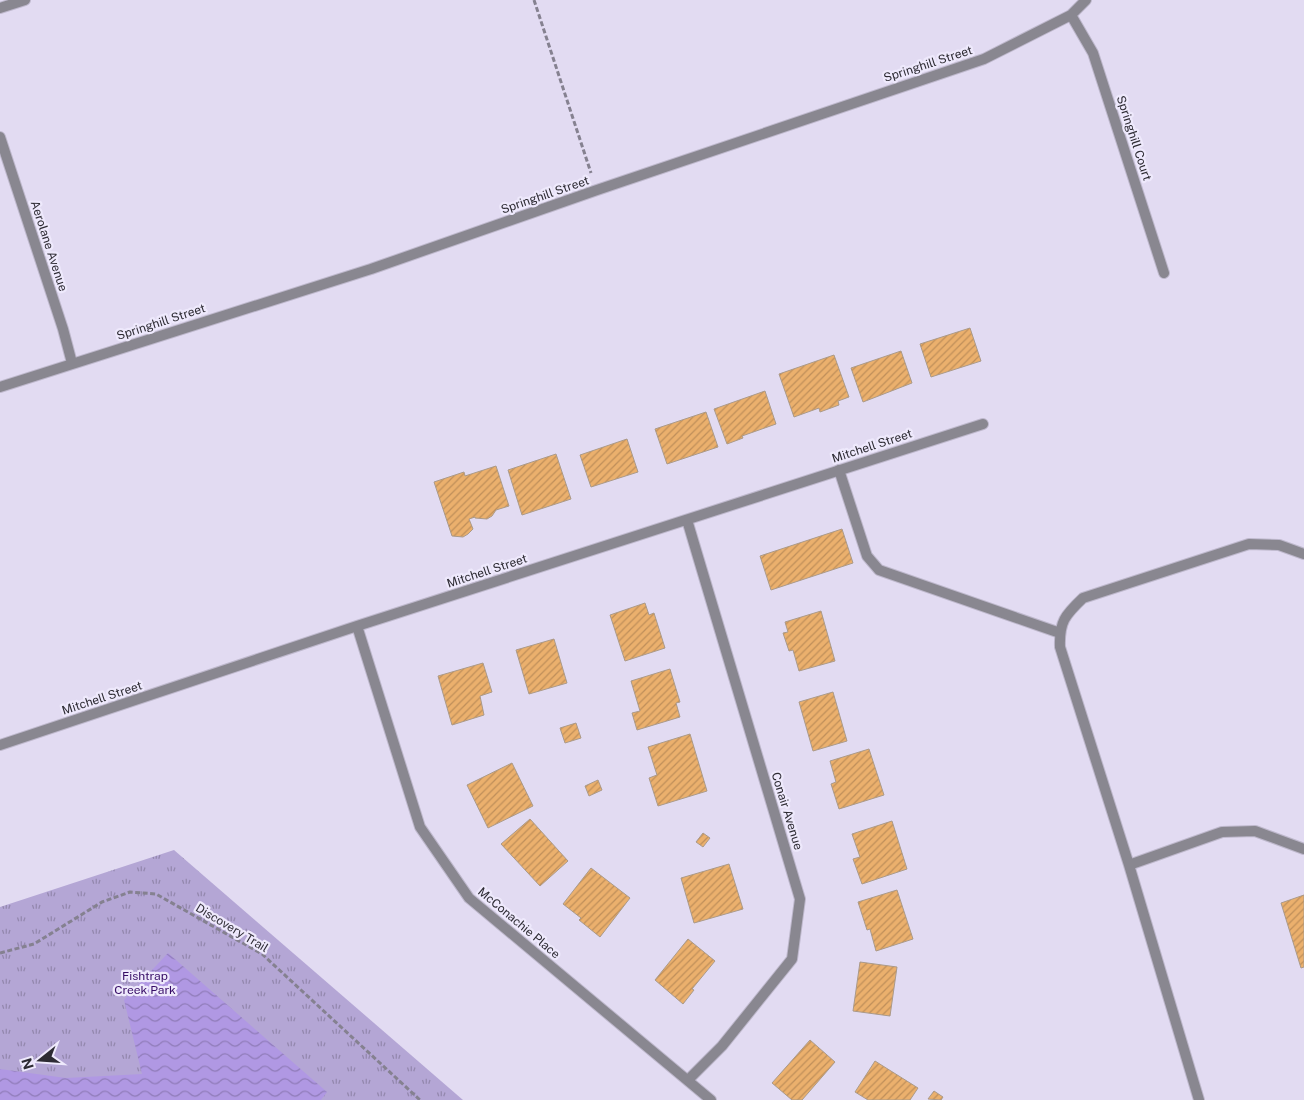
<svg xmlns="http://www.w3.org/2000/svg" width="1304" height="1100" font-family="'Public Sans',sans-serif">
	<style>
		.park { fill: url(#park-tufts) }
		.water { fill: url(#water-waves) }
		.building { fill: url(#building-hatch); stroke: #ab9a89 }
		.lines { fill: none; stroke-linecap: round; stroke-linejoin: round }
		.lane-casing { stroke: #beb8cc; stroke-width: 12 }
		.street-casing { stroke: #beb8cc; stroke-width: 12 }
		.path { stroke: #858190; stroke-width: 3; stroke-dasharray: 5 2.5; stroke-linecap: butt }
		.lane { stroke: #898790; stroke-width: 10 }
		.street { stroke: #898790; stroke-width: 10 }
		.labels { text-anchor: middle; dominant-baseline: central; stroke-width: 4.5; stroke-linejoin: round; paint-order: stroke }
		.street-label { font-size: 12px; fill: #2d2b33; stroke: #eee9fc }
		.park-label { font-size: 12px; fill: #360c65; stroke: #eee9fc }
	</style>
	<defs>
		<pattern id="park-tufts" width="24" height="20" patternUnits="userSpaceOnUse" patternTransform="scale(1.25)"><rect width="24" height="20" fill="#b4a6d5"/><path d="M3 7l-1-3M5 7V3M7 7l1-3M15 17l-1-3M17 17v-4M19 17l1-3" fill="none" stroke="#9387ad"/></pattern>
		<pattern id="water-waves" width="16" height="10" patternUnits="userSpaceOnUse" patternTransform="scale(1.25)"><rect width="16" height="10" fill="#b098e3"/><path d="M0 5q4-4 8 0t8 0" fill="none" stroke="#907cb9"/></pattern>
		<pattern id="building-hatch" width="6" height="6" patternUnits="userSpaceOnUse" patternTransform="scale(1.25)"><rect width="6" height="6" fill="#ebb06d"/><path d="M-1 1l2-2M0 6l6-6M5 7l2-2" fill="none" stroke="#bf8f5a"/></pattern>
	</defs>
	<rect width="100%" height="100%" fill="#e2dbf2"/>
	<path class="park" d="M 174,850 L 463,1100 L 0,1100 L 0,907 Z"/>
	<path class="water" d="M 168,953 L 327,1092 L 321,1100 L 0,1100 L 0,1069 L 66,1078 L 142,1074 L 124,1000 Z"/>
	<path class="building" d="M 970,328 L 981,361 L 931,377 L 920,344 Z
		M 901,351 L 912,383 L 863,402 L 851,368 Z
		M 834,355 L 849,397 L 838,401 L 839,405 L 820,412 L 819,408 L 794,417 L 779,374 Z
		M 765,391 L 776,424 L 742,436 L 743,438 L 727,444 L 714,409 Z
		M 706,412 L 718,447 L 667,464 L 655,429 Z
		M 627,439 L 638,472 L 591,487 L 580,455 Z
		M 556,454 L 571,499 L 522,515 L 508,470 Z
		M 496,466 L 509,506 L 496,510 L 492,516 L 487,519 L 475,518 L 475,517 L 469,519 L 473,529 L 468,534 L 463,537 L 452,536 L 434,482 L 464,472 L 465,476 Z
		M 842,529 L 853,563 L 771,590 L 760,556 Z
		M 645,603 L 649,615 L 654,613 L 665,648 L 625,661 L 610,615 Z
		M 821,611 L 835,661 L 799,671 L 793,650 L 789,651 L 783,633 L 788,632 L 785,622 Z
		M 554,639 L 567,683 L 529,694 L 516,650 Z
		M 483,663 L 492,692 L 480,696 L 484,715 L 452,725 L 438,676 Z
		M 670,669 L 680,702 L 676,703 L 680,717 L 637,730 L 632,713 L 640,711 L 631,681 Z
		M 833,692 L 847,741 L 813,751 L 799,702 Z
		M 576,723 L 581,738 L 565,743 L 560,728 Z
		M 690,734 L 707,791 L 658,806 L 649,778 L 657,775 L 648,747 Z
		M 869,749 L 884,795 L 839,809 L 831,784 L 836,782 L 830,761 Z
		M 512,763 L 533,806 L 488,828 L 467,785 Z
		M 598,780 L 602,790 L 589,796 L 585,786 Z
		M 530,819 L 568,861 L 540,886 L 501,844 Z
		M 892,821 L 907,869 L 862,884 L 853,859 L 860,857 L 852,834 Z
		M 703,833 L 710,838 L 703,847 L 696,842 Z
		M 729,864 L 743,909 L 694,923 L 681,878 Z
		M 591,868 L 630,898 L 600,937 L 579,920 L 581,918 L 563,904 Z
		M 897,890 L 913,939 L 876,951 L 870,929 L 867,930 L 858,902 Z
		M 1304,895 L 1304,967 L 1301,968 L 1281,903 Z
		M 688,939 L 715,961 L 692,989 L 694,990 L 683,1004 L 655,980 Z
		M 860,962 L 897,967 L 890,1016 L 853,1011 Z
		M 810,1040 L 835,1062 L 802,1100 L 792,1100 L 772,1083 Z
		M 875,1061 L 918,1088 L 910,1100 L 868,1100 L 855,1092 Z
		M 934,1091 L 943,1097 L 941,1100 L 928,1099 Z"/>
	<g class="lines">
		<g class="lane-casing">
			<path id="lane" d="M 839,470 L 867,556 L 879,570 L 1060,633
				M 1129,865 L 1222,832 L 1255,831 L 1304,849
				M 1199,1100 L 1129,865 L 1060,647 C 1059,622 1065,615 1083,598 L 1249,544 L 1279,545 L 1304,554"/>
		</g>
		<g class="street-casing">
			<path id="street" d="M 0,8 L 25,0
				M 1071,15 L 1093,53 L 1164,273
				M 0,137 L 63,329 L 72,363
				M 0,387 L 371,269 L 597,190 L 984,59 L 1071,15 L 1086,0
				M 687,520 L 800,899 L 792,959 L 722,1046 L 688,1080
				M 357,626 L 420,827 L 469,898 L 711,1100
				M 0,745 L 357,626 L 983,424"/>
		</g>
		<path class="path" d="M 534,0 L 591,173
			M 0,953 L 34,944 L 102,902 L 130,892 L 156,894 L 262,954 L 420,1100"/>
		<use href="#lane" class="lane"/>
		<use href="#street" class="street"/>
	</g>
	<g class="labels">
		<g class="street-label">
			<text transform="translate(928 64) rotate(-18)">Springhill Street</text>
			<text transform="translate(1134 138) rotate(72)">Springhill Court</text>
			<text transform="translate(545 195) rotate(-19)">Springhill Street</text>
			<text transform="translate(49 246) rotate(72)">Aerolane Avenue</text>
			<text transform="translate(161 322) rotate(-18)">Springhill Street</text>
			<text transform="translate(872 446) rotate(-18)">Mitchell Street</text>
			<text transform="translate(487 571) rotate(-18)">Mitchell Street</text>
			<text transform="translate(102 698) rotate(-18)">Mitchell Street</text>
			<text transform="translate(787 811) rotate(73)">Conair Avenue</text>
			<text transform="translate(519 923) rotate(40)">McConachie Place</text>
			<text transform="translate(232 928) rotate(31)">Discovery Trail</text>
		</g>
		<g class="park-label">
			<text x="145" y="976">Fishtrap<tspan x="145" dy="14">Creek Park</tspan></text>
		</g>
	</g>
	<g transform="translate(40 1060) rotate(253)" stroke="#eee9fc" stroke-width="4" paint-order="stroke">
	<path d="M0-4L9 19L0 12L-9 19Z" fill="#2d2b33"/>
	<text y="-8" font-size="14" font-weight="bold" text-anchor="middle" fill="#2d2b33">N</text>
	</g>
</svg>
